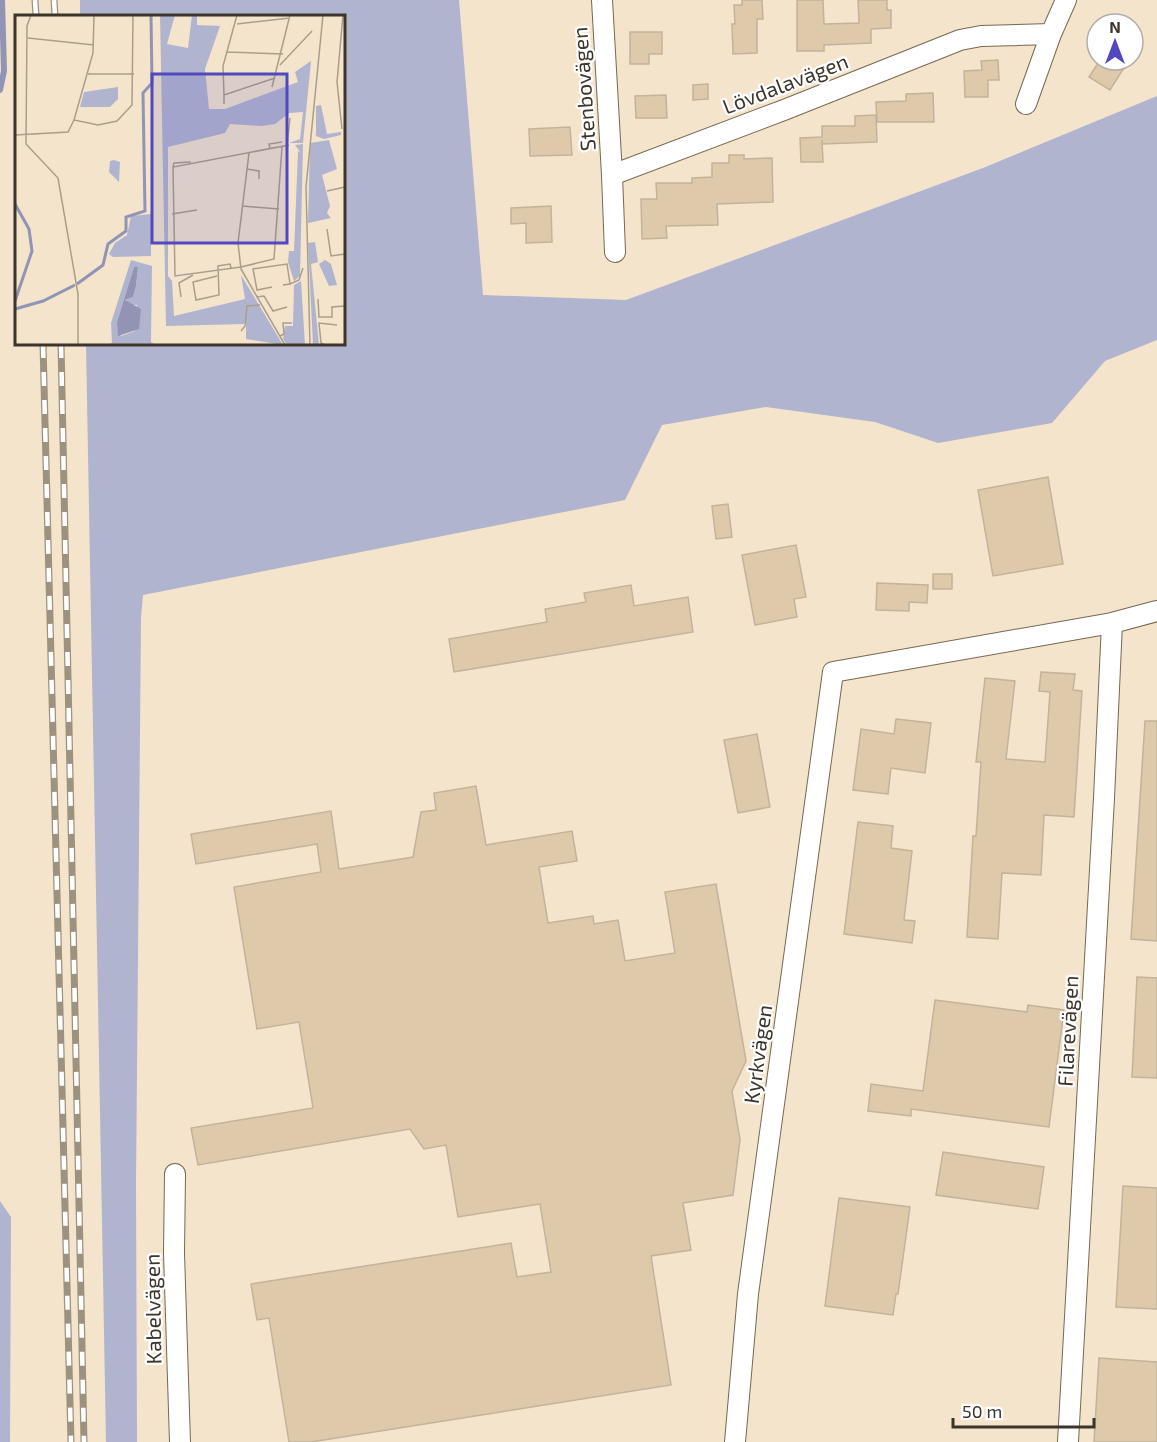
<svg xmlns="http://www.w3.org/2000/svg" width="1157" height="1442" font-family="'Exo 2',sans-serif">
	<style>
		.green { fill: #b1b4ce }
		.lines { fill: none; stroke-linecap: round; stroke-linejoin: round }
		.stream { stroke: #9194b4; stroke-width: 6 }
		.building { fill: #dec9aa; stroke: #c3b39b; stroke-width: 1.5 }
		.street-casing { stroke: #766852; stroke-width: 22 }
		.street { stroke: #fff; stroke-width: 20 }
		.rail-casing { stroke: #9d9280; stroke-width: 7 }
		.rail { stroke: #fff; stroke-width: 4.5; stroke-dasharray: 14; stroke-linecap: butt }
		.labels { text-anchor: middle; dominant-baseline: central; stroke-width: 4.5; stroke-linejoin: round; paint-order: stroke }
		.street-label { font-size: 21px; fill: #3b352b; stroke: #fff }
		.inset-river { fill: none; stroke: #9194b4; stroke-width: 3 }
		.inset-road { fill: none; stroke: #aa9e8b; stroke-width: 1.5 }
		.view { fill: #5148bf; fill-opacity: 0.15; stroke: #5148bf; stroke-width: 3 }
		.inset-edge { fill: none; stroke: #3b352b; stroke-width: 3 }
	</style>
	<rect width="100%" height="100%" fill="#f4e4cb"/>
	<path class="green" d="M 80,0 L 459,0 L 483,295 L 626,300 L 983,168 L 1157,96 L 1157,340 L 1105,361 L 1052,423 L 938,443 L 875,422 L 766,407 L 662,425 L 625,500 L 143,595 L 141,618 L 136,1185 L 137,1442 L 106,1442 L 86,344 L 344,344 L 344,16 L 80,16 Z
		M 0,1201 L 11,1217 L 10,1442 L 0,1442 Z"/>
	<g class="lines">
		<path class="stream" d="M 0,90 L 4,71 L 2,0"/>
	</g>
	<path class="building" d="M 742,0 L 762,0 L 763,19 L 757,19 L 757,53 L 733,54 L 732,24 L 735,24 L 734,5 L 742,5 Z
		M 797,0 L 823,0 L 824,24 L 859,23 L 858,0 L 887,0 L 887,10 L 891,10 L 891,28 L 871,29 L 871,43 L 824,45 L 824,51 L 797,51 Z
		M 630,32 L 662,32 L 662,54 L 649,54 L 649,64 L 630,64 Z
		M 998,60 L 999,80 L 988,80 L 988,97 L 965,97 L 964,71 L 982,70 L 981,61 Z
		M 1100,60 L 1129,60 L 1110,90 L 1089,77 Z
		M 708,84 L 708,99 L 693,100 L 693,85 Z
		M 933,93 L 934,122 L 877,122 L 876,102 L 906,101 L 906,94 Z
		M 666,95 L 667,118 L 636,118 L 635,96 Z
		M 876,115 L 877,142 L 822,144 L 822,140 L 823,162 L 801,162 L 800,138 L 822,137 L 822,126 L 855,126 L 855,116 Z
		M 570,127 L 572,155 L 530,156 L 529,129 Z
		M 729,155 L 744,155 L 744,159 L 772,158 L 773,202 L 717,204 L 718,225 L 666,226 L 667,238 L 642,239 L 641,199 L 657,199 L 656,183 L 692,183 L 692,178 L 712,177 L 712,163 L 729,163 Z
		M 551,206 L 552,242 L 526,243 L 526,223 L 511,224 L 511,208 Z
		M 1048,477 L 1063,564 L 993,576 L 978,490 Z
		M 728,504 L 732,537 L 716,539 L 712,506 Z
		M 796,545 L 806,597 L 794,599 L 797,617 L 755,625 L 742,555 Z
		M 933,574 L 952,574 L 952,589 L 933,589 Z
		M 877,583 L 928,585 L 927,603 L 909,602 L 909,611 L 876,610 Z
		M 631,585 L 634,606 L 688,597 L 693,632 L 454,672 L 449,639 L 547,622 L 545,609 L 586,602 L 584,593 Z
		M 1041,672 L 1075,674 L 1073,690 L 1082,691 L 1074,817 L 1044,815 L 1041,875 L 1002,873 L 998,939 L 967,937 L 973,836 L 976,836 L 981,762 L 976,762 L 985,678 L 1015,681 L 1006,759 L 1045,762 L 1050,692 L 1039,691 Z
		M 896,719 L 931,723 L 925,773 L 891,768 L 888,794 L 853,790 L 861,729 L 894,734 Z
		M 1145,721 L 1157,721 L 1157,941 L 1131,939 Z
		M 757,734 L 770,807 L 738,813 L 724,740 Z
		M 476,786 L 486,845 L 572,831 L 577,861 L 539,867 L 548,923 L 593,916 L 594,924 L 618,920 L 625,961 L 675,953 L 665,892 L 716,884 L 746,1061 L 732,1091 L 740,1140 L 733,1195 L 683,1203 L 691,1250 L 651,1256 L 671,1385 L 311,1442 L 289,1442 L 269,1318 L 257,1320 L 251,1284 L 511,1243 L 517,1277 L 551,1272 L 540,1204 L 458,1217 L 446,1145 L 424,1149 L 410,1129 L 198,1165 L 191,1128 L 313,1108 L 299,1022 L 257,1029 L 234,887 L 321,872 L 317,844 L 196,864 L 191,834 L 331,811 L 339,869 L 413,857 L 421,812 L 436,810 L 434,793 Z
		M 858,822 L 893,826 L 891,848 L 912,851 L 904,920 L 915,921 L 912,943 L 844,934 Z
		M 1137,977 L 1157,978 L 1157,1078 L 1132,1077 Z
		M 935,1000 L 1027,1012 L 1028,1005 L 1064,1010 L 1049,1127 L 911,1109 L 911,1116 L 868,1111 L 871,1084 L 923,1091 Z
		M 943,1152 L 1044,1167 L 1038,1209 L 936,1195 Z
		M 1123,1186 L 1157,1188 L 1157,1309 L 1116,1307 Z
		M 839,1198 L 910,1207 L 898,1294 L 896,1294 L 893,1315 L 825,1306 Z
		M 1099,1358 L 1157,1362 L 1157,1442 L 1094,1442 Z"/>
	<g class="lines">
		<g class="street-casing">
			<path id="street" d="M 602,0 L 612,175
				M 1026,104 L 1051,34 L 1066,0
				M 615,252 L 612,175 L 784,110 L 960,40 L 981,36 L 1051,34
				M 175,1174 L 174,1253 L 180,1442
				M 735,1442 L 748,1294 L 833,672 L 1112,623 L 1157,611
				M 1068,1442 L 1104,798 L 1112,623"/>
		</g>
		<use href="#street" class="street"/>
		<g class="rail-casing">
			<path id="rail" d="M 35,0 L 36,16
				M 54,0 L 55,16
				M 43,344 L 71,1442
				M 61,344 L 84,1442"/>
		</g>
		<use href="#rail" class="rail"/>
	</g>
	<g class="labels">
		<g class="street-label">
			<text transform="translate(785 83) rotate(-21)">Lövdalavägen</text>
			<text transform="translate(583 89) rotate(-94)">Stenbovägen</text>
			<text transform="translate(1067 1031) rotate(-87)">Filarevägen</text>
			<text transform="translate(757 1054) rotate(-82)">Kyrkvägen</text>
			<text transform="translate(152 1309) rotate(-91)">Kabelvägen</text>
		</g>
	</g>
	<g transform="translate(15 15)">
		<rect width="330" height="330" fill="#f4e4cb"/>
		<path d="M 145,0 L 160,0 L 152,29 L 173,33 L 177,0 L 182,0 L 182,10 L 205,11 L 190,54 L 194,94 L 210,94 L 283,67 L 280,57 L 296,46 L 288,128 L 274,128 L 285,124 L 288,97 L 274,98 L 260,109 L 247,111 L 215,109 L 210,118 L 153,132 L 153,261 L 157,266 L 159,301 L 230,284 L 226,260 L 268,330 L 231,324 L 231,304 L 229,309 L 151,311 ZM 103,72 L 103,84 L 95,92 L 65,92 L 69,77 ZM 306,90 L 312,119 L 326,117 L 326,120 L 309,124 L 301,121 L 301,91 ZM 314,125 L 322,154 L 307,160 L 315,191 L 312,198 L 316,203 L 293,208 L 295,128 ZM 288,129 L 285,261 L 279,266 L 273,247 L 274,236 L 279,236 L 283,136 L 286,138 L 280,130 ZM 99,145 L 105,147 L 104,167 L 94,157 L 95,146 ZM 136,199 L 136,241 L 98,242 L 94,239 L 100,228 L 112,220 L 116,201 ZM 300,227 L 303,247 L 296,249 L 304,330 L 298,330 L 293,228 ZM 116,245 L 137,251 L 136,327 L 141,330 L 90,330 L 97,328 L 96,308 ZM 119,252 L 123,252 L 121,271 L 118,282 L 110,285 L 114,290 L 122,290 L 120,316 L 106,321 L 102,307 ZM 310,245 L 316,249 L 322,270 L 314,271 L 304,249 ZM 286,266 L 290,330 L 272,330 L 268,324 L 270,311 L 278,311 L 279,270 Z" fill="#b1b4ce" fill-rule="evenodd"/>
		<path d="M 119,252 L 123,252 L 121,271 L 118,282 L 110,285 L 126,294 L 124,314 L 103,321 L 102,307 Z" fill="#9194b4"/>
		<path class="inset-river" d="M 0,189 L 14,214 L 17,236 L 0,286M 62,269 L 88,250 L 93,229 L 111,216 L 111,202 L 130,196 L 128,78 L 137,68 L 136,0M 0,294 L 28,286 L 60,270"/>
		<path class="inset-road" d="M 16,0 L 12,11 L 11,129 L 43,163 L 63,279 L 63,330M 79,0 L 78,38 L 59,105 L 83,110 L 102,106 L 117,90 L 118,0M 222,9 L 275,3M 13,23 L 79,30M 212,37 L 268,39M 265,50 L 297,16M 73,59 L 119,59M 257,72 L 275,0M 209,80 L 208,51 L 222,0M 209,89 L 209,80 L 260,63M 327,114 L 322,67 L 328,0M 0,120 L 53,117 L 59,105M 272,131 L 275,103M 267,132 L 259,244 L 226,252 L 160,261 L 158,152 L 274,130M 255,134 L 254,129 L 267,127M 234,138 L 223,228 L 226,254 L 270,330M 158,152 L 159,148 L 176,147M 232,154 L 244,156 L 244,164M 312,176 L 330,172M 227,191 L 264,194M 157,199 L 182,195M 312,214 L 316,241 L 330,239M 202,261 L 178,267 L 181,285 L 204,280 L 203,251 L 215,249 L 216,253M 275,269 L 284,265 L 288,253M 257,272 L 242,275 L 238,254 L 272,249 L 275,269 L 268,270M 166,282 L 164,268 L 178,260M 241,282 L 249,281 L 258,296 L 272,292M 303,284 L 304,302 L 317,302 L 317,292 L 330,291M 226,316 L 230,311 L 232,291 L 245,290M 265,321 L 269,319 L 268,308 L 277,308M 295,330 L 291,172 L 308,0M 310,330 L 306,328 L 304,308 L 322,310"/>
		<path class="view" d="M 137,59 L 272,59 L 272,228 L 137,228 Z"/>
		<rect width="330" height="330" class="inset-edge"/>
	</g>
	<g transform="translate(1115 42)"><circle r="28" fill="#ffffff" stroke="#b1aeaa" stroke-width="1.5"/>
	<path d="M0-4.5L10 22L0 15L-10 22Z" fill="#5148bf"/>
	<text y="-9" font-size="16" font-weight="bold" text-anchor="middle" fill="#3b352b">N</text>
	</g>
	<path d="M953 1418v9h141v-9" fill="none" stroke="#3b352b" stroke-width="3"/>
	<text x="962" y="1418" font-size="18" fill="#3b352b" stroke="#ffffff" stroke-width="4.5" paint-order="stroke">50 m</text>
</svg>
